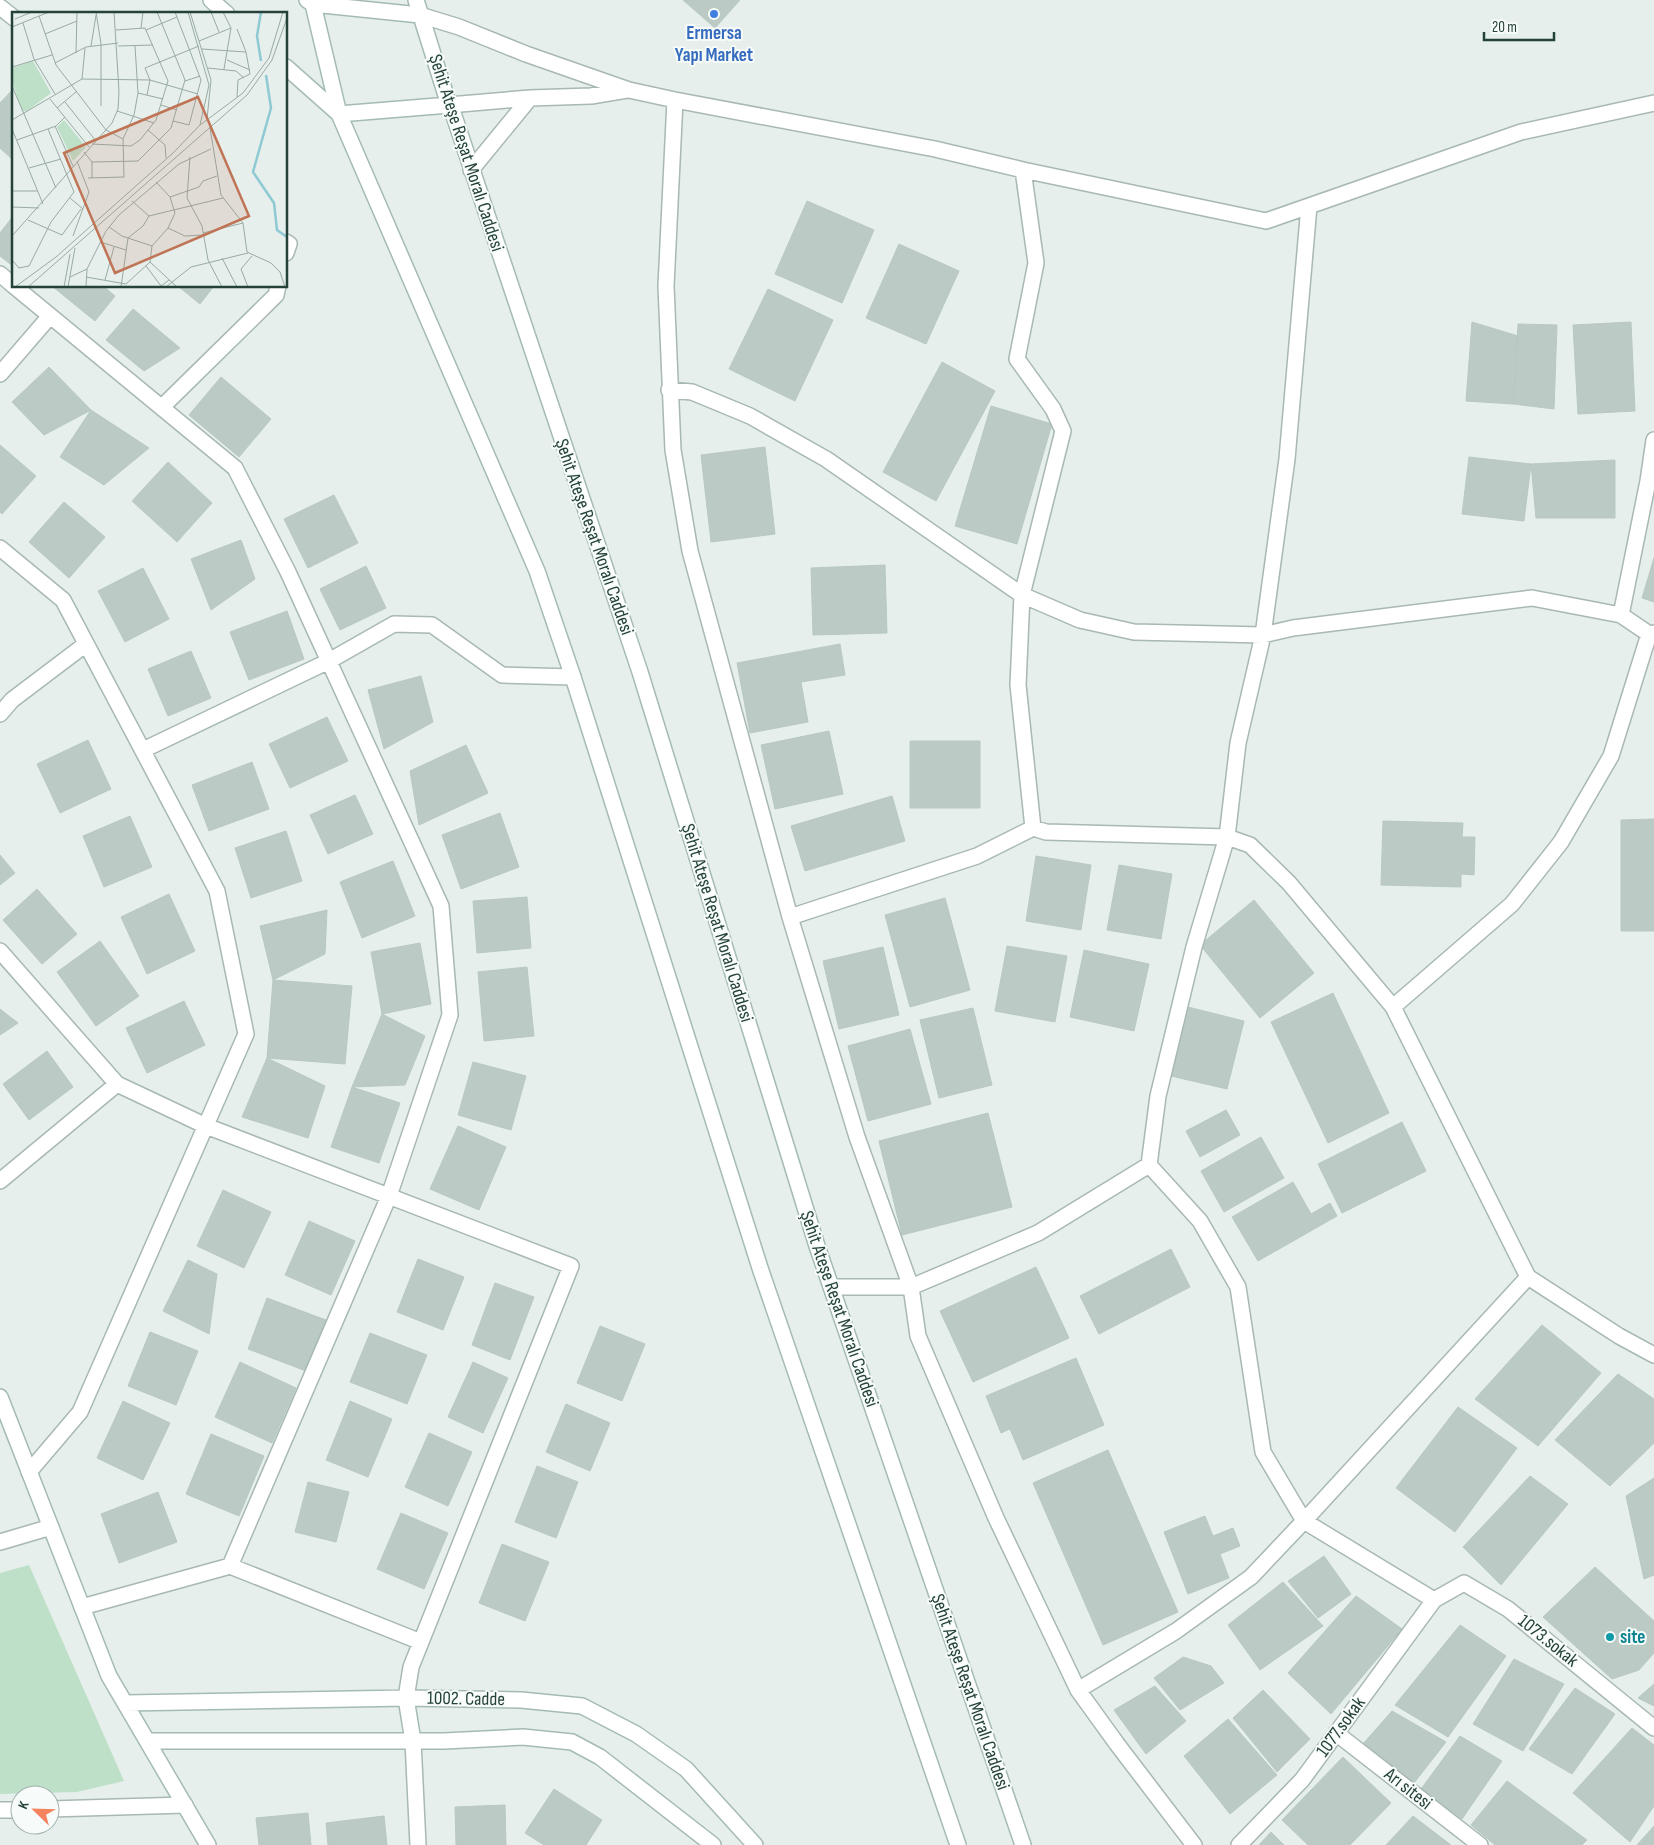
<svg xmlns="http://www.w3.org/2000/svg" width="1654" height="1845" font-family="'Sofia Sans Condensed',sans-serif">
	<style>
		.green { fill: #bfe0c8 }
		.building { fill: #bbcac4; stroke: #b8c9c2 }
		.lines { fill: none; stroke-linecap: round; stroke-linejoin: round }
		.street-casing { stroke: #a8b8b2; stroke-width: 18 }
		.secondary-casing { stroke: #a4bbb3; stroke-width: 18 }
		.street { stroke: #fff; stroke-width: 15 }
		.secondary { stroke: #fff; stroke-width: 15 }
		.shop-dot { fill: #3f7fe0; stroke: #f7fbf9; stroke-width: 2 }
		.culture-dot { fill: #0f9aa8; stroke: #f7fbf9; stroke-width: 2 }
		.labels { text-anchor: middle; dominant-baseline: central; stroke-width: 4; stroke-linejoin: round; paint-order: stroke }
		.shop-label { font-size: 19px; font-weight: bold; fill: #366cbe; stroke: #f7fbf9 }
		.street-label { font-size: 19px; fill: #24423a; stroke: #f7fbf9 }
		.culture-label { font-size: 19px; font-weight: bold; fill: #0d838f; stroke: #f7fbf9; text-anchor: start }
		.inset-river { fill: none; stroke: #8ec9d4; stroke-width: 2.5 }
		.inset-road { fill: none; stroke: #98aaa4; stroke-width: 1 }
		.view { fill: #c07456; fill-opacity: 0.15; stroke: #c07456; stroke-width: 2.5 }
		.inset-edge { fill: none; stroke: #24423a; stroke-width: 2.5 }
	</style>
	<rect width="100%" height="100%" fill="#e6efeb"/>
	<path class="green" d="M 29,1565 L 124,1781 L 77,1792 L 0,1794 L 0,1573 Z"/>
	<path class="building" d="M 683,0 L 740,0 L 715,28 Z
		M 14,88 L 14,161 L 0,148 L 0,103 Z
		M 807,201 L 874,230 L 842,303 L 775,274 Z
		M 14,215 L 14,267 L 0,256 L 0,233 Z
		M 899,244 L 959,271 L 926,344 L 866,318 Z
		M 52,286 L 103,286 L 115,296 L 95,321 Z
		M 178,286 L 214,286 L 200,304 Z
		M 768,289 L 833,320 L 795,401 L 729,369 Z
		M 133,309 L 180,348 L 144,371 L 106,340 Z
		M 1472,322 L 1518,336 L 1513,404 L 1466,401 Z
		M 1631,322 L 1635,411 L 1578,414 L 1573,325 Z
		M 1518,324 L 1557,325 L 1554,409 L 1513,404 Z
		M 942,362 L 995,391 L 936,501 L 883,472 Z
		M 49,367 L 91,410 L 44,435 L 12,402 Z
		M 221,377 L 271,419 L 239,457 L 189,415 Z
		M 991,406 L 1052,424 L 1017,544 L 955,526 Z
		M 91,410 L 149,448 L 104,485 L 60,457 Z
		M 0,445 L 36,476 L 2,514 L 0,512 Z
		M 765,447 L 775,534 L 711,542 L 701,455 Z
		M 1469,457 L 1531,464 L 1524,521 L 1462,514 Z
		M 1615,460 L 1615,518 L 1536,518 L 1531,464 Z
		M 168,462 L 212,503 L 177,542 L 132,501 Z
		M 334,495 L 358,543 L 308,568 L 284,519 Z
		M 64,502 L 105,537 L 69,578 L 29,542 Z
		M 241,540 L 255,579 L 211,610 L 191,559 Z
		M 1654,558 L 1654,602 L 1642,598 Z
		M 885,565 L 887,633 L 813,635 L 811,568 Z
		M 366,566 L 386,608 L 340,630 L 320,589 Z
		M 143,568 L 169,619 L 125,642 L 98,591 Z
		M 287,611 L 304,659 L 249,680 L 230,632 Z
		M 840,644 L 845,675 L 801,682 L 808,722 L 750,733 L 737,663 Z
		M 191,651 L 211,698 L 168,716 L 148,669 Z
		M 421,676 L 433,722 L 384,749 L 368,690 Z
		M 327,717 L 348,761 L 290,788 L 269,744 Z
		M 829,731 L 843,794 L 775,809 L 761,745 Z
		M 88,740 L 111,789 L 60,813 L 37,764 Z
		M 910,741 L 980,741 L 980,808 L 910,808 Z
		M 466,745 L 488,793 L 419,825 L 410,771 Z
		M 252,762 L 269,809 L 209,831 L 192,785 Z
		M 355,795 L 373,834 L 328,854 L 310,815 Z
		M 892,796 L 905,841 L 805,871 L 791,826 Z
		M 500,813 L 519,867 L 461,889 L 442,835 Z
		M 130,816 L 152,867 L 104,887 L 83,836 Z
		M 1654,819 L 1654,931 L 1621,931 L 1621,820 Z
		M 1383,821 L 1463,823 L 1462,837 L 1475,837 L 1474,875 L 1461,874 L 1461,887 L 1381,885 Z
		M 286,831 L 302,881 L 251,898 L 235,848 Z
		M 0,855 L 15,873 L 0,885 Z
		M 1036,856 L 1091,865 L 1081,930 L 1026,921 Z
		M 393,861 L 415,916 L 362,938 L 340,882 Z
		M 1119,865 L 1172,874 L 1161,939 L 1107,930 Z
		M 37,889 L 77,934 L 42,964 L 3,920 Z
		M 169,894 L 195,951 L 147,974 L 121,917 Z
		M 527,897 L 531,948 L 477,953 L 473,901 Z
		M 945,898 L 970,990 L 910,1007 L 885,915 Z
		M 1254,900 L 1314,973 L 1260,1018 L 1200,945 Z
		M 327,910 L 325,954 L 273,980 L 260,926 Z
		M 100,941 L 139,996 L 96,1026 L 57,972 Z
		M 420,943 L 431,1004 L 382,1014 L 371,952 Z
		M 1007,946 L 1067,956 L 1055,1022 L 995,1011 Z
		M 883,947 L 899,1015 L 839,1029 L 823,961 Z
		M 1084,950 L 1149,964 L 1134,1031 L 1070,1017 Z
		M 527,967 L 534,1036 L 484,1041 L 478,972 Z
		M 273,980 L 352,986 L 345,1064 L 267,1058 Z
		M 1333,993 L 1389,1113 L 1328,1143 L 1271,1022 Z
		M 184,1001 L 205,1045 L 147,1073 L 126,1028 Z
		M 1188,1007 L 1244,1021 L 1227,1089 L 1171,1076 Z
		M 973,1008 L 992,1085 L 939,1098 L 920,1020 Z
		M 0,1009 L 18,1023 L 0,1035 Z
		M 382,1014 L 425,1036 L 405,1085 L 352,1087 Z
		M 910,1029 L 931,1104 L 868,1121 L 848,1046 Z
		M 47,1051 L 73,1087 L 29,1120 L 3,1084 Z
		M 267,1058 L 325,1086 L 308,1138 L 242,1117 Z
		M 473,1062 L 526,1076 L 511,1130 L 458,1115 Z
		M 352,1087 L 400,1103 L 379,1163 L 331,1147 Z
		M 1226,1110 L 1240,1135 L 1200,1157 L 1186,1131 Z
		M 988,1113 L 1012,1207 L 902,1235 L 879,1141 Z
		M 1402,1122 L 1426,1171 L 1342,1213 L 1318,1164 Z
		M 458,1126 L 506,1147 L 479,1210 L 430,1189 Z
		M 1261,1137 L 1284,1178 L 1224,1212 L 1201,1171 Z
		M 1293,1182 L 1311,1214 L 1330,1203 L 1337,1216 L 1258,1261 L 1232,1217 Z
		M 223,1190 L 271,1212 L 244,1268 L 197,1246 Z
		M 309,1221 L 355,1241 L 331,1295 L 285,1275 Z
		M 1171,1249 L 1190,1287 L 1099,1334 L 1080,1296 Z
		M 418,1259 L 464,1277 L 443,1330 L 397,1312 Z
		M 188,1260 L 217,1274 L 209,1334 L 163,1311 Z
		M 1036,1267 L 1069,1338 L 973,1382 L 940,1311 Z
		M 495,1283 L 534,1297 L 510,1360 L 472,1345 Z
		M 267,1298 L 326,1320 L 306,1371 L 248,1349 Z
		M 1542,1325 L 1601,1373 L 1538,1446 L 1475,1399 Z
		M 600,1326 L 645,1344 L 622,1401 L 577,1383 Z
		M 150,1332 L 198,1351 L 176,1405 L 128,1386 Z
		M 370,1333 L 427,1355 L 407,1404 L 350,1382 Z
		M 1076,1358 L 1104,1425 L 1023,1460 L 1010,1429 L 1001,1433 L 986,1396 Z
		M 240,1362 L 296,1388 L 272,1443 L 215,1417 Z
		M 473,1362 L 508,1378 L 483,1433 L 448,1417 Z
		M 1618,1374 L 1654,1399 L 1654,1443 L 1610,1486 L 1555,1440 Z
		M 123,1401 L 170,1423 L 143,1480 L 97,1458 Z
		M 350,1401 L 392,1419 L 368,1477 L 326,1460 Z
		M 566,1404 L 610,1423 L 590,1471 L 546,1452 Z
		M 1458,1407 L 1517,1448 L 1455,1532 L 1396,1488 Z
		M 429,1433 L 472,1452 L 448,1506 L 405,1487 Z
		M 211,1434 L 264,1456 L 239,1516 L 186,1494 Z
		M 1108,1450 L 1178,1612 L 1103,1645 L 1033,1483 Z
		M 537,1466 L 578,1482 L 556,1538 L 515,1522 Z
		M 1530,1476 L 1568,1504 L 1501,1585 L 1463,1547 Z
		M 1654,1478 L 1654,1575 L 1644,1579 L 1626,1496 Z
		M 308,1482 L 349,1492 L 336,1542 L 295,1532 Z
		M 158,1492 L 177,1542 L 119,1563 L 101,1514 Z
		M 401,1513 L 448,1533 L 424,1589 L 377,1569 Z
		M 1205,1516 L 1213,1536 L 1233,1528 L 1240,1546 L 1220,1554 L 1229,1578 L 1188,1594 L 1164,1532 Z
		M 502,1544 L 549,1562 L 525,1621 L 479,1603 Z
		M 1324,1556 L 1351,1594 L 1318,1618 L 1288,1581 Z
		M 1595,1567 L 1654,1621 L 1654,1653 L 1639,1670 L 1612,1679 L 1543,1617 Z
		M 1283,1582 L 1323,1626 L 1260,1670 L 1228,1625 Z
		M 1356,1596 L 1402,1629 L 1331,1714 L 1288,1673 Z
		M 1460,1625 L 1506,1656 L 1448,1737 L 1395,1705 Z
		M 1183,1657 L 1211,1666 L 1224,1683 L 1180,1710 L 1154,1678 Z
		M 1514,1659 L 1564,1684 L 1523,1751 L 1473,1724 Z
		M 1654,1684 L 1654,1706 L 1638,1698 Z
		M 1155,1686 L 1186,1721 L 1146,1754 L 1114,1710 Z
		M 1575,1688 L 1615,1714 L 1572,1774 L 1529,1749 Z
		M 1263,1690 L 1310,1739 L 1277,1772 L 1233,1718 Z
		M 1392,1711 L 1446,1742 L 1414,1783 L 1362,1745 Z
		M 1228,1719 L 1277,1775 L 1230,1814 L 1184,1756 Z
		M 1632,1728 L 1654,1745 L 1654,1806 L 1630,1842 L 1573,1793 Z
		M 1460,1736 L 1502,1761 L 1462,1819 L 1421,1789 Z
		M 1343,1757 L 1391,1803 L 1350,1845 L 1308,1845 L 1282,1820 Z
		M 1507,1781 L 1587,1840 L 1582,1845 L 1495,1845 L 1471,1825 Z
		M 554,1789 L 602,1820 L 586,1845 L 544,1845 L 525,1833 Z
		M 505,1805 L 506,1845 L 456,1845 L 455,1807 Z
		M 308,1813 L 311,1845 L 259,1845 L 256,1818 Z
		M 384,1816 L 387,1845 L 328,1845 L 326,1823 Z
		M 1413,1816 L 1451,1845 L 1386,1845 Z
		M 1654,1826 L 1654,1845 L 1637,1845 Z
		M 1271,1832 L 1284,1845 L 1259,1845 Z"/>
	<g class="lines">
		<g class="street-casing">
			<path id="street" d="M 0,7 L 14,18
				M 420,15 L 459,27 L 526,54 L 629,90 L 675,100 L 935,149 L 1023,170 L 1266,221 L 1521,132 L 1654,103
				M 675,100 L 666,286 L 673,450 L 690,551 L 790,917 L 857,1137 L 911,1287 L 918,1336 L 996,1518 L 1078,1690 L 1117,1744 L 1194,1845
				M 449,105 L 530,98 L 591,96 L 627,90
				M 471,170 L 530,98
				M 1023,170 L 1036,263 L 1017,359 L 1053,409 L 1063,431 L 1022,595 L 1018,685 L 1033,828
				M 286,242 L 289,244 L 286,253
				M 0,274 L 14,286
				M 14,286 L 235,468 L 288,572 L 441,906 L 450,1015 L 389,1196 L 230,1566 L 82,1607
				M 0,374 L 50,316
				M 669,390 L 692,392 L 750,416 L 826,459 L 1022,595 L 1080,620 L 1134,632 L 1263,635 L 1293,628 L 1532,598 L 1621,615 L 1649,634 L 1654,633
				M 162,407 L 276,295 L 278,286
				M 0,548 L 63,600 L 217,891 L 246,1034 L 80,1412 L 29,1472
				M 1621,615 L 1648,481 L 1654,440
				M 0,714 L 12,700 L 86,644
				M 143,750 L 329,661 L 394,624 L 432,625 L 502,675 L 573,677
				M 790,917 L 977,856 L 1033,828 L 1046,832 L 1227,837 L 1250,845 L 1289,883 L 1393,1007 L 1528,1277 L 1619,1336 L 1654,1355
				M 0,951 L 117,1084 L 206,1126 L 571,1266 L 411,1667 L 406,1698
				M 1393,1007 L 1512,904 L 1561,842 L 1611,756 L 1649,634
				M 1149,1165 L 1158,1096 L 1194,947 L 1227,837 L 1238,743 L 1263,635 L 1287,459 L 1309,206
				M 1149,1165 L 1200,1221 L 1238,1287 L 1263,1452 L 1304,1521 L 1434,1600
				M 0,1181 L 117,1084
				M 831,1287 L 911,1287 L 1038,1233 L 1149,1165
				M 0,1542 L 51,1527
				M 230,1566 L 421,1642
				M 1078,1690 L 1176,1631 L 1251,1577 L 1304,1521 L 1528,1277
				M 1336,1733 L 1480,1845
				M 413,1741 L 418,1845
				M 50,1809 L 185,1805
				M 0,1810 L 20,1810
				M 1239,1845 L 1302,1780 L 1434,1600 L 1464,1583 L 1508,1609 L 1654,1728"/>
		</g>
		<g class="secondary-casing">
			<path id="secondary" d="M 211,0 L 227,14
				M 307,0 L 313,4 L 420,15
				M 312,0 L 339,114 L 537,571 L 573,677 L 760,1268 L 958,1845
				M 416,0 L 449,105 L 452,110 L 640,672 L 817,1246 L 1023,1845
				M 286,67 L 339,114 L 449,105
				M 0,1397 L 109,1676 L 208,1845
				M 406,1698 L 413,1741
				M 125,1703 L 406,1698 L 521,1700 L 582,1706 L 636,1734 L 686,1769 L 755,1845
				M 148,1741 L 444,1741 L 523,1737 L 572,1742 L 600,1757 L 713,1845"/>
		</g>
		<use href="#street" class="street"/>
		<use href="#secondary" class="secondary"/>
	</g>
	<circle class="shop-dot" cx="714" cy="14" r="5"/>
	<circle class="culture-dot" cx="1610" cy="1637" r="5"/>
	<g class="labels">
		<g class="shop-label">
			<text x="714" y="33">Ermersa<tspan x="714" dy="22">Yapı Market</tspan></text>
		</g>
		<g class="street-label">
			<text transform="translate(466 153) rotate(72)">Şehit Ateşe Reşat Moralı Caddesi</text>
			<text transform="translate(594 537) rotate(71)">Şehit Ateşe Reşat Moralı Caddesi</text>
			<text transform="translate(717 923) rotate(73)">Şehit Ateşe Reşat Moralı Caddesi</text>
			<text transform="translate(839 1309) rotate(71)">Şehit Ateşe Reşat Moralı Caddesi</text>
			<text transform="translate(1548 1641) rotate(39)">1073.sokak</text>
			<text transform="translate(970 1692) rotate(71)">Şehit Ateşe Reşat Moralı Caddesi</text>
			<text transform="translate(466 1699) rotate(1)">1002. Cadde</text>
			<text transform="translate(1341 1727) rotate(-54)">1077.sokak</text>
			<text transform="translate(1408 1789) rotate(38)">Arı sitesi</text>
		</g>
		<g class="culture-label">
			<text x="1620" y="1637">site</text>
		</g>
	</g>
	<g transform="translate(12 12)">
		<rect width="275" height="275" fill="#e6efeb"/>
		<path d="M 21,49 L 39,81 L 15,99 L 10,99 L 0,69 L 0,56 ZM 52,108 L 74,135 L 61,149 L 45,115 Z" fill="#bfe0c8"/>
		<path class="inset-river" d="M 249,0 L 245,24 L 249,49M 254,63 L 259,96 L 241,160 L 262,191 L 265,218 L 275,225"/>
		<path class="inset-road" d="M 84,0 L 89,32 L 89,94M 176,0 L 197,73 L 188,113M 178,0 L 199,68 L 195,107M 199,0 L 207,20M 27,4 L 44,53 L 94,118 L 111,127M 3,7 L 20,0M 11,11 L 22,47 L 43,82M 0,15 L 37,0M 129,16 L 131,0M 225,17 L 234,40M 134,18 L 165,5M 33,22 L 65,9M 187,29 L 219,16 L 211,0M 79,34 L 84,3M 106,34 L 141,33M 190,37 L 234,40 L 238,62 L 226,68 L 225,85M 64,41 L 65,0M 215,48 L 238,58M 43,51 L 74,35 L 106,31M 0,55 L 40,43M 196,56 L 224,59 L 232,66M 212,57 L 219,16M 70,67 L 73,36M 173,69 L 188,64M 0,74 L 44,176M 126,81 L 151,87M 135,83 L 138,68 L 133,56 L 187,34M 38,87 L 77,135M 53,90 L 84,129M 149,93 L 165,98M 45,96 L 65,79M 105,99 L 142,111M 0,108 L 70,67 L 138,68 L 186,82M 161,109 L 177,113 L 189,68 L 163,0M 43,114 L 61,154M 198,116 L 209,183 L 231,211 L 235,240 L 259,251 L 268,260 L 273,275M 0,117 L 31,192M 136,118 L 153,133 L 154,146M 5,128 L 44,114 L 53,105M 80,132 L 119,134 L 128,128 L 144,108 L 156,69 L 133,16 L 104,18M 72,140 L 80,150 L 126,149 L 159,116 L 173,68 L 145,0M 178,145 L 175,186 L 190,214 L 196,248 L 210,275M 80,150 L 80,166M 17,156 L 49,147M 76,166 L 112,165 L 111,127 L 122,103 L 126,81 L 123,34M 0,179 L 25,179M 158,185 L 187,175 L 191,169 L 205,164M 58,186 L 71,197M 120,189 L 137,204M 0,195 L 27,196M 16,208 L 50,223 L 69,197M 97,215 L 110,224 L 140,234M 156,216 L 173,224 L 191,223M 191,221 L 231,211M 0,224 L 100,111 L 106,97 L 107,79 L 102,0M 61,224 L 77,180 L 65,149M 88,230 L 114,238M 210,246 L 225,275M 0,248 L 7,256 L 17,254 L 39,210 L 62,180 L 36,117M 138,250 L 165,275M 134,254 L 149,274 L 157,268M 58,265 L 75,257M 74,265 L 114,272 L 138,250 L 140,234 L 156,216 L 163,201 L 158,185 L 144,170M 93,268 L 102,235M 3,275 L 44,245 L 161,141 L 188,113 L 231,81 L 257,46 L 271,0M 16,275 L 235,83 L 260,48 L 275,6M 52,275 L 58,242M 56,275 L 63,236M 74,275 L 75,257 L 94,219 L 107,203 L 167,152 L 199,137M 109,275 L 116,226 L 131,214 L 137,204 L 211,186M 154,275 L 179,255 L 236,241M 236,275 L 229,257 L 240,244"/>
		<path class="view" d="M 186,85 L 237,204 L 103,261 L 52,141 Z"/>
		<rect width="275" height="275" class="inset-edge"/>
	</g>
	<g transform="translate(35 1810) rotate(293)"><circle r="24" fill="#f7fbf9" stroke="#a3b1ad"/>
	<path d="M0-4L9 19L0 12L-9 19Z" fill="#f4845f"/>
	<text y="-8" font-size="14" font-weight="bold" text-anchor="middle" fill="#24423a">K</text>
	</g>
	<path d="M1484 32v8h70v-8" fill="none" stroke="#24423a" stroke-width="2.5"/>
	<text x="1492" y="32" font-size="15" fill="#24423a" stroke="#f7fbf9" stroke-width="4" paint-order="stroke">20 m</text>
</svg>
